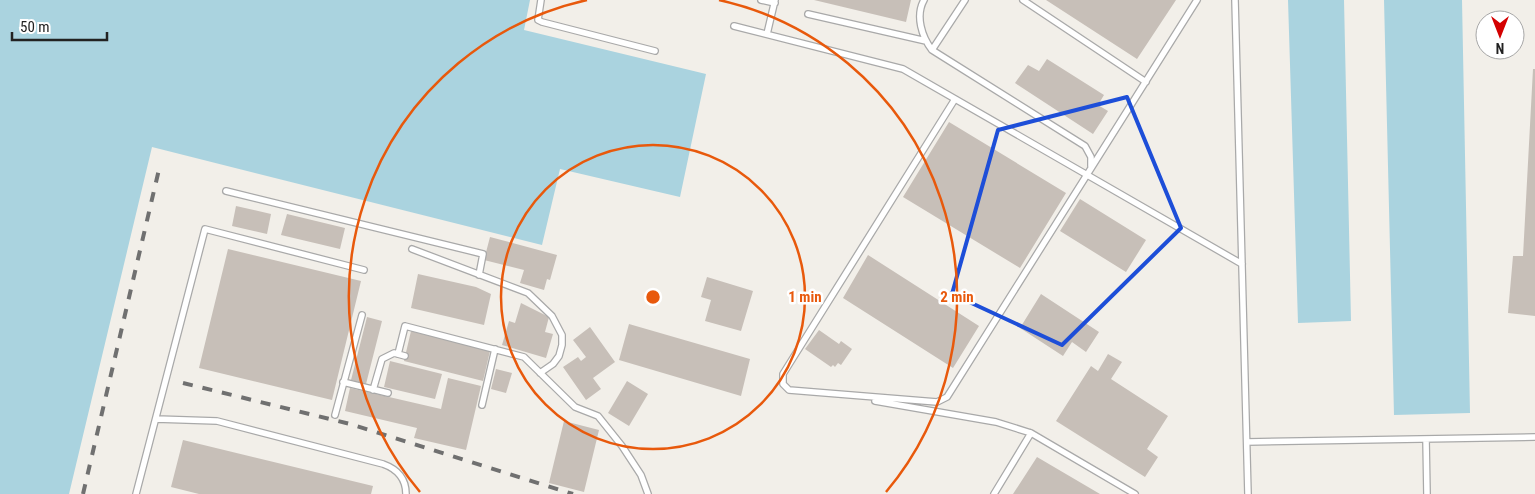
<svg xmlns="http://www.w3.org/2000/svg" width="1535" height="494" font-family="'Roboto Condensed',sans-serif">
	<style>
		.water { fill: #aad3df }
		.building { fill: #c7bfb8 }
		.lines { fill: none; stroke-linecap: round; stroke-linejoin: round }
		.lane-casing { stroke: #a9a9a9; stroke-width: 8 }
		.lane { stroke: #fff; stroke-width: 5.5 }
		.rail { stroke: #707070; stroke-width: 4; stroke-dasharray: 10 10; stroke-linecap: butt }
		.marked { fill: none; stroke: #1d4ed8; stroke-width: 4; stroke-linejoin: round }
		.ring { fill: none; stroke: #e8590c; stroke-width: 2.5 }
		.centre { fill: #e8590c; stroke: #fff; stroke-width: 2.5 }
		.ring-label { font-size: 15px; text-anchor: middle; font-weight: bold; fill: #e8590c; stroke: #fff; stroke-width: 5; stroke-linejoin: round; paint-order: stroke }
	</style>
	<rect width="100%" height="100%" fill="#f2efe9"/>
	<path class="water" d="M 0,0 L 530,0 L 524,30 L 706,74 L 680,197 L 560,169 L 542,245 L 152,147 L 69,494 L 0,494 Z
		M 1288,0 L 1344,0 L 1351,321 L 1298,323 Z
		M 1384,0 L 1462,0 L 1470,413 L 1394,415 Z"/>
	<path class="building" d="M 814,0 L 911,0 L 906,22 Z
		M 1046,0 L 1176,0 L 1137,59 Z
		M 1047,59 L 1104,95 L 1098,105 L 1108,111 L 1093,134 L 1015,83 L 1028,65 L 1039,71 Z
		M 1533,69 L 1535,69 L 1535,316 L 1508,313 L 1513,256 L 1523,256 Z
		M 949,122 L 1066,193 L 1020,268 L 903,197 Z
		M 1080,199 L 1146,240 L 1126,272 L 1060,231 Z
		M 236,206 L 271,214 L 267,234 L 232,226 Z
		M 287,214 L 345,228 L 340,249 L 281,235 Z
		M 490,237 L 557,255 L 550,280 L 547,279 L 544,290 L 520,283 L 524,270 L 484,260 Z
		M 228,249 L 361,281 L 332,400 L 199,368 Z
		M 868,255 L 979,326 L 953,368 L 843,298 Z
		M 418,274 L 476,287 L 491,294 L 484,325 L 411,308 Z
		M 707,277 L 753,291 L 741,331 L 705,321 L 711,300 L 701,297 Z
		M 1041,294 L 1099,332 L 1086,352 L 1072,342 L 1063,356 L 1020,328 Z
		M 521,303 L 549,317 L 545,332 L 553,334 L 546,358 L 502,345 L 509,321 L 515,323 Z
		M 367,317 L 382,321 L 366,384 L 351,380 Z
		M 629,324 L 750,359 L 741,396 L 619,360 Z
		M 590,327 L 615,362 L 593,378 L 601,389 L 586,400 L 563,367 L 578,357 L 581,361 L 586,357 L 573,340 Z
		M 819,330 L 839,344 L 841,341 L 852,349 L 841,365 L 838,363 L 835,367 L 833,365 L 831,367 L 805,349 Z
		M 411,331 L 490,351 L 483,381 L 404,361 Z
		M 1108,354 L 1122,362 L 1111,379 L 1168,416 L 1147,449 L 1158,457 L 1145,477 L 1056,421 L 1091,366 L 1098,371 Z
		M 390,361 L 442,374 L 435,399 L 384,387 Z
		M 496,369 L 512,373 L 506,393 L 491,389 Z
		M 448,378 L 481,386 L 466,450 L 414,438 L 417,428 L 345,411 L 350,388 L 441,409 Z
		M 627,381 L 648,394 L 629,426 L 608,413 Z
		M 564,421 L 599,430 L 584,492 L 549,483 Z
		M 183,440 L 373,486 L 371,494 L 199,494 L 171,487 Z
		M 1037,457 L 1100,494 L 1013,494 Z"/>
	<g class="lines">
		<g class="lane-casing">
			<path id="lane" d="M 541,0 L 538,20 L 542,22 L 655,51
				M 761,0 L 775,3
				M 924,0 C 915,16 922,37 932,50 L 1085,146 L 1091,157 L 1091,166
				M 1023,0 L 1146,82
				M 1235,0 L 1248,494
				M 808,14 L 926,41
				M 734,26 L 903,69 L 1242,264
				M 767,34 L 775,0
				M 932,50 L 965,0
				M 955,99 L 783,374 L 783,384 L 789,390 L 937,402 L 947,397 L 1197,0
				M 226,191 L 483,254 L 479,275
				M 412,249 L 528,293 L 552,316 L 562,335 L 562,345 L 559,356 L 553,364 L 540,373
				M 398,354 L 405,326 L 524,357 L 575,407 L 598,416 L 622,446 L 641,475 L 648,494
				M 343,382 L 388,393
				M 373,390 L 382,359 L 394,353 L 405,356
				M 875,401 L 996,422 L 1031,433 L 1135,494
				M 482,405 L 495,349
				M 335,415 L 362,315
				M 156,419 L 217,421 L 383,464 C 397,469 406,478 406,494
				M 1426,439 L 1427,494
				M 1247,442 L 1535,437
				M 136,494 L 205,229 L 364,270
				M 994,494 L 1031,433"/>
		</g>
		<use href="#lane" class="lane"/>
		<path class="rail" d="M 183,383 L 350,424 L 573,494
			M 83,494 L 160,165"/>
	</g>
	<path class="marked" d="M 1127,97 L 1181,228 L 1062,345 L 952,294 L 998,130 Z"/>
	<g class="ring">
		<circle cx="653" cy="297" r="152"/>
		<path d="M420 492A304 304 0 0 1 587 0M719 0A304 304 0 0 1 886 492"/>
	</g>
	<circle cx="653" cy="297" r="8" class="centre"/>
	<g class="ring-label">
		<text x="805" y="302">1 min</text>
		<text x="957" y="302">2 min</text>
	</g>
	<g transform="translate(1500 35) rotate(180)"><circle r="24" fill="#ffffff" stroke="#a7a7a7"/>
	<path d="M0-4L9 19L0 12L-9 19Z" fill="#d40000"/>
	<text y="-8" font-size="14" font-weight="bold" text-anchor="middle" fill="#222222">N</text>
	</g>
	<path d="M12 32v8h95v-8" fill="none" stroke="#222222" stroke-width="2.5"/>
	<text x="20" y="32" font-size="15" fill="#222222" stroke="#ffffff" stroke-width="4" paint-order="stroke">50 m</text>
</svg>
